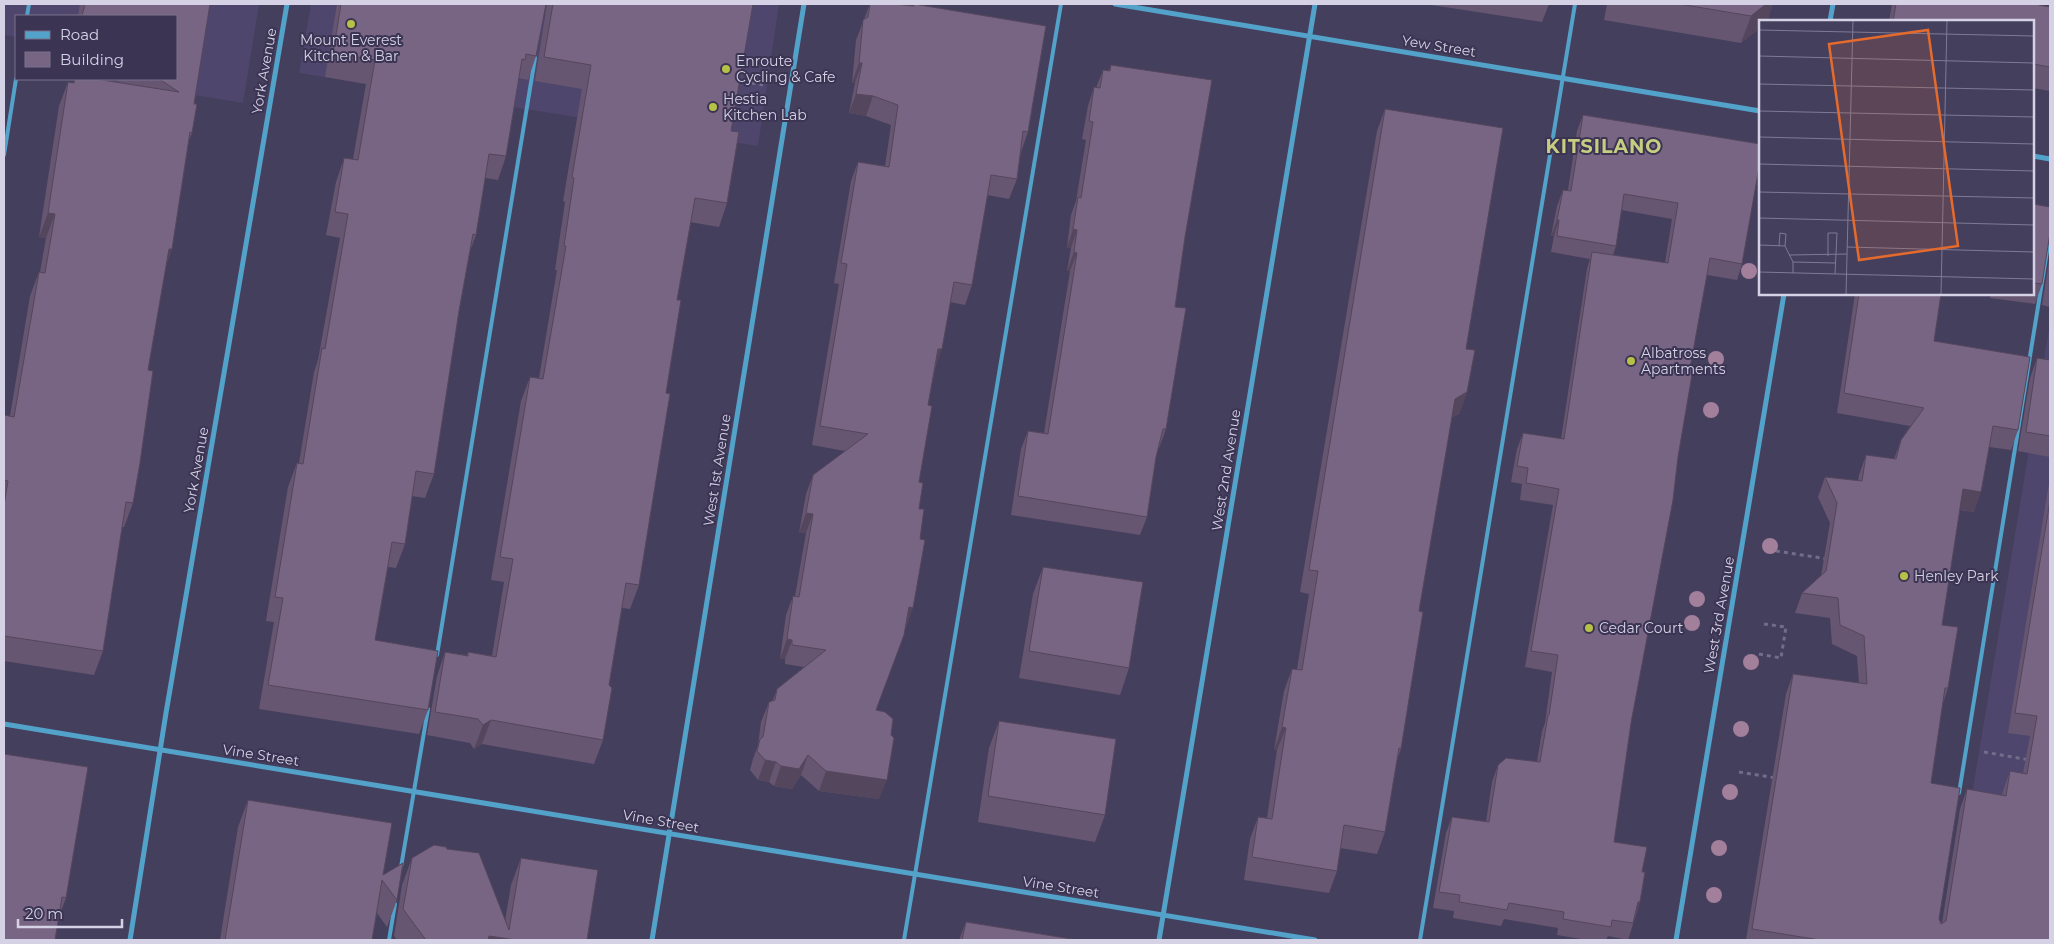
<svg xmlns="http://www.w3.org/2000/svg" width="2054" height="944" font-family="Montserrat,sans-serif">
	<style>
		.built { fill: #4e466c }
		.lines { fill: none; stroke-linecap: round; stroke-linejoin: round }
		.path { stroke: #726d89; stroke-width: 3; stroke-dasharray: 4 4; stroke-linecap: butt }
		.lane { stroke: #52a2ca; stroke-width: 4 }
		.street { stroke: #52a2ca; stroke-width: 5 }
		.tree { fill: #a27f9a }
		.wall { fill: #675671; fill-rule: evenodd }
		.shaded-wall { fill: #54465c }
		.building { fill: #786483; stroke: #54465c }
		.poi-dot { fill: #b8c147; stroke: #3b3453; stroke-width: 2 }
		.labels { text-anchor: middle; dominant-baseline: central; stroke-width: 4; stroke-linejoin: round; paint-order: stroke }
		.poi-label { font-size: 14px; fill: #d5d2e6; stroke: #3b3453; text-anchor: start }
		.street-label { font-size: 14px; fill: #d5d2e6; stroke: #3b3453 }
		.district-label { font-size: 19px; font-weight: bold; letter-spacing: 1px; fill: #c7ce81; stroke: #3b3453 }
		.inset-road { fill: none; stroke: #7f7a94; stroke-width: 1 }
		.view { fill: #e56b2d; fill-opacity: 0.15; stroke: #e56b2d; stroke-width: 2.5 }
		.inset-edge { fill: none; stroke: #d5d2e6; stroke-width: 2.5 }
	</style>
	<rect width="100%" height="100%" fill="#453f5e"/>
	<path class="built" d="M 4,4 L 259,4 L 243,103 L 96,79 L 176,79 L 176,16 L 16,16 L 16,37 L 4,35 Z
		M 311,4 L 779,4 L 758,146 L 299,73 Z
		M 2050,323 L 2050,940 L 1948,940 Z"/>
	<g class="lines">
		<path class="path" d="M 736,80 L 763,85
			M 733,98 L 760,103
			M 1776,551 L 1828,559
			M 1759,654 L 1781,658 L 1786,627 L 1764,624
			M 1984,752 L 2030,760
			M 1739,772 L 1776,778"/>
		<path class="lane" d="M 27,16 L 29,4
			M 4,155 L 16,79
			M 437,655 L 535,58
			M 1959,793 L 2050,233
			M 401,867 L 428,709
			M 389,940 L 395,904
			M 904,940 L 1061,4
			M 1420,940 L 1575,4"/>
		<path class="street" d="M 1115,4 L 1760,111
			M 1830,21 L 1833,4
			M 2033,156 L 2050,159
			M 4,724 L 1315,940
			M 130,940 L 166,713 L 287,4
			M 652,940 L 804,4
			M 1159,940 L 1315,4
			M 1676,940 L 1784,294"/>
	</g>
	<g class="tree">
		<circle cx="1749" cy="271" r="8"/>
		<circle cx="1716" cy="359" r="8"/>
		<circle cx="1711" cy="410" r="8"/>
		<circle cx="1770" cy="546" r="8"/>
		<circle cx="1697" cy="599" r="8"/>
		<circle cx="1692" cy="623" r="8"/>
		<circle cx="1751" cy="662" r="8"/>
		<circle cx="1741" cy="729" r="8"/>
		<circle cx="1730" cy="792" r="8"/>
		<circle cx="1719" cy="848" r="8"/>
		<circle cx="1714" cy="895" r="8"/>
	</g>
	<path class="wall" d="M 80,4 L 210,4 L 194,104 L 192,133 L 189,140 L 172,249 L 166,265 L 148,370 L 133,503 L 124,527 L 122,527 L 103,651 L 94,675 L 4,661 L 4,415 L 10,416 L 30,296 L 39,272 L 40,272 L 46,238 L 39,237 L 59,106 L 68,82 L 73,83 L 74,79 L 96,79 L 120,82 L 114,79 L 176,79 L 176,16 L 78,16 Z
		M 337,4 L 546,4 L 536,56 L 528,80 L 519,78 L 506,156 L 498,180 L 485,178 L 476,235 L 470,251 L 459,311 L 434,474 L 425,498 L 412,496 L 405,544 L 396,568 L 388,567 L 375,640 L 428,710 L 419,734 L 259,709 L 274,622 L 266,621 L 288,487 L 297,463 L 299,463 L 314,372 L 318,360 L 340,238 L 326,235 L 336,182 L 344,158 L 353,159 L 366,84 L 325,77 Z
		M 547,4 L 753,4 L 731,131 L 727,203 L 719,227 L 690,222 L 677,300 L 666,393 L 639,585 L 630,609 L 622,608 L 609,685 L 603,740 L 594,764 L 482,744 L 474,749 L 470,743 L 427,735 L 437,676 L 445,652 L 467,655 L 468,652 L 492,656 L 504,582 L 491,580 L 521,401 L 530,377 L 539,378 L 557,270 L 555,270 L 565,202 L 563,201 L 582,89 L 535,81 Z
		M 870,4 L 894,4 L 913,6 L 914,4 L 1028,132 L 1021,152 L 1017,179 L 1009,199 L 987,195 L 972,285 L 965,305 L 950,302 L 935,369 L 928,405 L 919,482 L 919,509 L 906,628 L 905,627 L 876,711 L 879,799 L 819,791 L 801,775 L 792,789 L 774,786 L 769,782 L 758,780 L 750,770 L 753,759 L 758,745 L 761,722 L 769,702 L 773,700 L 777,689 L 804,667 L 785,664 L 785,659 L 780,659 L 786,615 L 793,596 L 795,596 L 806,533 L 799,533 L 806,494 L 813,475 L 845,451 L 812,445 L 839,284 L 834,283 L 851,181 L 858,162 L 885,166 L 891,125 L 866,116 L 849,113 L 855,83 L 852,83 L 856,40 Z
		M 1425,4 L 1549,4 L 1542,22 Z
		M 1607,4 L 1773,4 L 1767,21 L 1760,21 L 1760,28 L 1741,43 L 1604,20 Z
		M 1892,4 L 2039,4 L 2039,5 L 2050,7 L 2050,91 L 2033,88 L 2033,21 L 1889,21 Z
		M 1111,65 L 1185,237 L 1175,307 L 1166,429 L 1159,448 L 1158,447 L 1156,457 L 1147,517 L 1140,535 L 1011,515 L 1021,449 L 1028,431 L 1044,433 L 1070,271 L 1067,271 L 1071,248 L 1067,248 L 1071,215 L 1076,201 L 1086,140 L 1082,139 L 1088,106 L 1094,87 L 1096,88 L 1103,70 L 1109,70 Z
		M 1385,109 L 1466,349 L 1467,392 L 1459,414 L 1451,418 L 1419,611 L 1401,749 L 1397,760 L 1385,832 L 1377,854 L 1340,848 L 1337,871 L 1329,893 L 1244,880 L 1250,839 L 1258,817 L 1267,818 L 1277,750 L 1274,750 L 1284,691 L 1292,669 L 1297,669 L 1309,594 L 1300,592 L 1377,131 Z
		M 1583,115 L 1760,144 L 1742,264 L 1737,280 L 1707,275 L 1690,368 L 1631,723 L 1614,842 L 1642,872 L 1640,902 L 1628,940 L 1608,936 L 1606,940 L 1587,940 L 1557,935 L 1558,928 L 1504,919 L 1501,926 L 1453,918 L 1454,911 L 1433,908 L 1446,833 L 1452,817 L 1486,822 L 1492,782 L 1498,765 L 1537,762 L 1542,731 L 1545,723 L 1552,672 L 1525,667 L 1553,505 L 1520,500 L 1522,484 L 1511,482 L 1517,449 L 1523,433 L 1561,439 L 1587,269 L 1590,259 L 1551,252 L 1554,236 L 1551,236 L 1557,206 L 1563,190 L 1568,190 L 1577,131 ZM 1621,210 L 1672,219 L 1665,263 L 1613,255 L 1616,246 Z
		M 2033,204 L 2042,284 L 2035,304 L 1990,298 L 1991,294 L 2033,294 Z
		M 2050,255 L 2050,307 L 2042,305 Z
		M 1855,294 L 1941,294 L 1934,341 L 2018,430 L 2011,450 L 1989,447 L 1974,512 L 1960,510 L 1942,625 L 1948,688 L 1943,703 L 1931,783 L 1939,919 L 1942,923 L 1960,809 L 1967,789 L 2002,795 L 2003,791 L 2010,771 L 2023,773 L 2030,736 L 2008,733 L 2050,477 L 2050,940 L 1746,940 L 1786,694 L 1793,674 L 1859,683 L 1857,656 L 1832,644 L 1830,618 L 1795,613 L 1802,593 L 1821,576 L 1830,523 L 1818,497 L 1825,477 L 1858,481 L 1859,475 L 1866,455 L 1894,459 L 1901,440 L 1910,426 L 1837,413 Z
		M 2037,358 L 2050,360 L 2050,457 L 2018,451 L 2030,378 Z
		M 1043,567 L 1129,668 L 1120,695 L 1019,678 L 1033,594 Z
		M 999,721 L 1105,815 L 1095,842 L 978,822 L 989,748 Z
		M 4,754 L 66,898 L 58,919 Z
		M 248,800 L 383,875 L 397,900 L 387,927 L 377,913 L 372,940 L 220,940 L 238,827 Z
		M 447,849 L 505,921 L 511,885 L 521,858 L 587,940 L 397,940 L 394,936 L 402,885 L 412,858 Z
		M 966,922 L 1078,940 L 959,940 Z"/>
	<path class="shaded-wall" d="M 1766,4 L 1773,4 L 1767,21 L 1760,21 L 1760,28 L 1741,43 L 1751,16 Z
		M 859,63 L 862,63 L 855,83 L 852,83 Z
		M 856,94 L 873,96 L 866,116 L 849,113 Z
		M 48,213 L 55,214 L 46,238 L 39,237 Z
		M 1557,220 L 1559,220 L 1554,236 L 1551,236 Z
		M 1073,229 L 1077,230 L 1071,248 L 1067,248 Z
		M 169,249 L 172,249 L 163,273 Z
		M 1074,252 L 1077,253 L 1070,271 L 1067,271 Z
		M 938,349 L 942,349 L 935,369 Z
		M 1467,392 L 1459,414 L 1446,421 L 1455,399 Z
		M 1963,489 L 1981,492 L 1974,512 L 1956,509 Z
		M 806,513 L 813,514 L 806,533 L 799,533 Z
		M 909,607 L 913,608 L 906,628 L 902,627 Z
		M 787,639 L 792,640 L 785,659 L 780,659 Z
		M 491,720 L 482,744 L 474,749 L 483,725 Z
		M 1282,727 L 1286,728 L 1277,750 L 1274,750 Z
		M 808,755 L 801,775 L 792,789 L 774,786 L 781,766 Z
		M 765,760 L 776,762 L 769,782 L 758,780 Z
		M 826,771 L 887,780 L 879,799 L 819,791 Z
		M 1638,902 L 1640,902 L 1634,918 Z
		M 489,936 L 516,940 L 488,940 Z"/>
	<path class="building" d="M 85,4 L 210,4 L 194,104 L 197,104 L 192,133 L 190,132 L 172,249 L 169,249 L 148,370 L 153,371 L 140,463 L 133,503 L 126,502 L 103,651 L 4,636 L 4,505 L 8,481 L 4,480 L 4,415 L 14,417 L 39,272 L 45,273 L 55,214 L 48,213 L 68,82 L 74,83 L 75,79 L 96,79 L 179,92 L 159,79 L 176,79 L 176,16 L 82,16 Z
		M 341,4 L 546,4 L 536,56 L 526,54 L 525,60 L 522,59 L 506,156 L 489,154 L 476,235 L 473,234 L 459,311 L 434,474 L 416,471 L 405,544 L 392,542 L 375,640 L 438,651 L 428,710 L 268,685 L 283,598 L 275,597 L 297,463 L 303,464 L 322,348 L 325,349 L 348,214 L 335,212 L 344,158 L 358,160 L 375,60 L 333,53 Z
		M 553,4 L 753,4 L 731,131 L 739,132 L 727,203 L 695,198 L 677,300 L 681,300 L 666,393 L 670,394 L 639,585 L 626,583 L 609,685 L 612,688 L 603,740 L 491,720 L 483,725 L 478,719 L 435,712 L 445,652 L 468,656 L 468,652 L 496,657 L 513,559 L 500,557 L 530,377 L 543,379 L 566,246 L 564,246 L 574,178 L 572,177 L 591,65 L 544,57 Z
		M 870,4 L 894,4 L 914,6 L 914,4 L 1046,26 L 1028,132 L 1023,131 L 1017,179 L 991,175 L 972,285 L 954,282 L 942,349 L 938,349 L 928,405 L 932,406 L 919,482 L 923,483 L 919,509 L 924,509 L 920,539 L 925,540 L 913,608 L 909,607 L 904,635 L 876,710 L 885,712 L 893,719 L 891,735 L 894,738 L 887,780 L 826,771 L 808,755 L 799,769 L 781,766 L 776,762 L 765,760 L 757,751 L 760,739 L 763,737 L 769,702 L 775,700 L 777,689 L 826,650 L 792,645 L 792,640 L 787,639 L 793,596 L 799,597 L 813,514 L 806,513 L 813,475 L 868,434 L 820,426 L 847,264 L 841,263 L 858,162 L 889,167 L 898,105 L 873,96 L 856,94 L 862,63 L 859,63 L 863,20 L 868,17 Z
		M 1679,4 L 1766,4 L 1751,16 Z
		M 1896,4 L 2039,4 L 2039,5 L 2050,7 L 2050,67 L 2033,64 L 2033,21 L 1893,21 Z
		M 1111,65 L 1212,80 L 1185,237 L 1175,307 L 1186,308 L 1166,429 L 1163,429 L 1156,457 L 1147,517 L 1018,496 L 1028,431 L 1048,434 L 1077,253 L 1074,252 L 1077,230 L 1073,229 L 1078,197 L 1081,198 L 1093,122 L 1089,121 L 1094,87 L 1100,88 L 1103,70 L 1110,71 Z
		M 1385,109 L 1503,128 L 1466,349 L 1475,350 L 1467,392 L 1455,399 L 1419,611 L 1423,612 L 1401,749 L 1399,748 L 1385,832 L 1344,825 L 1337,871 L 1252,857 L 1258,817 L 1272,819 L 1286,728 L 1282,727 L 1292,669 L 1302,670 L 1318,571 L 1309,570 Z
		M 1583,115 L 1760,144 L 1760,162 L 1742,264 L 1710,258 L 1690,368 L 1693,369 L 1678,457 L 1673,500 L 1631,723 L 1614,842 L 1647,847 L 1642,872 L 1645,872 L 1640,902 L 1638,902 L 1633,923 L 1612,920 L 1611,927 L 1563,919 L 1564,912 L 1509,903 L 1507,910 L 1459,902 L 1460,895 L 1439,892 L 1452,817 L 1489,822 L 1498,765 L 1506,758 L 1540,762 L 1548,715 L 1549,715 L 1558,655 L 1531,651 L 1559,489 L 1526,483 L 1528,468 L 1517,466 L 1523,433 L 1564,439 L 1592,252 L 1668,263 L 1678,203 L 1624,194 L 1616,246 L 1557,236 L 1559,220 L 1557,220 L 1563,190 L 1571,191 Z
		M 2033,204 L 2050,207 L 2050,233 L 2042,284 L 2033,283 Z
		M 1859,294 L 1941,294 L 1934,341 L 2030,357 L 2018,430 L 1993,426 L 1981,492 L 1963,489 L 1942,625 L 1958,627 L 1948,688 L 1945,688 L 1931,783 L 1960,788 L 1939,919 L 1941,924 L 1946,921 L 1967,789 L 2006,796 L 2010,771 L 2027,774 L 2037,716 L 2015,713 L 2050,501 L 2050,940 L 1820,940 L 1752,929 L 1793,674 L 1867,684 L 1864,636 L 1840,625 L 1838,598 L 1802,593 L 1826,571 L 1837,503 L 1825,477 L 1862,481 L 1866,455 L 1896,459 L 1901,440 L 1924,408 L 1844,393 Z
		M 2037,358 L 2050,360 L 2050,436 L 2026,432 Z
		M 1043,567 L 1143,582 L 1129,668 L 1029,651 Z
		M 999,721 L 1116,739 L 1105,815 L 988,796 Z
		M 4,754 L 88,767 L 66,898 L 62,897 L 55,940 L 4,940 Z
		M 248,800 L 392,823 L 383,875 L 403,863 L 397,900 L 382,880 L 372,940 L 225,940 Z
		M 434,845 L 446,847 L 447,849 L 479,853 L 509,930 L 521,858 L 598,870 L 587,940 L 516,940 L 489,936 L 488,940 L 426,940 L 403,909 L 412,858 Z
		M 966,922 L 1078,940 L 962,940 Z"/>
	<g class="poi-dot">
		<circle cx="351" cy="24" r="5"/>
		<circle cx="726" cy="69" r="5"/>
		<circle cx="713" cy="107" r="5"/>
		<circle cx="1631" cy="361" r="5"/>
		<circle cx="1904" cy="576" r="5"/>
		<circle cx="1589" cy="628" r="5"/>
	</g>
	<g class="labels">
		<g class="poi-label">
			<text x="351" y="40" text-anchor="middle">Mount Everest<tspan x="351" dy="16">Kitchen &amp; Bar</tspan></text>
			<text x="736" y="61">Enroute<tspan x="736" dy="16">Cycling &amp; Cafe</tspan></text>
			<text x="723" y="99">Hestia<tspan x="723" dy="16">Kitchen Lab</tspan></text>
			<text x="1641" y="353">Albatross<tspan x="1641" dy="16">Apartments</tspan></text>
			<text x="1914" y="576">Henley Park</text>
			<text x="1599" y="628">Cedar Court</text>
		</g>
		<g class="street-label">
			<text transform="translate(1439 46) rotate(9)">Yew Street</text>
			<text transform="translate(264 71) rotate(-80)">York Avenue</text>
			<text transform="translate(196 470) rotate(-80)">York Avenue</text>
			<text transform="translate(717 470) rotate(-81)">West 1st Avenue</text>
			<text transform="translate(1226 470) rotate(-81)">West 2nd Avenue</text>
			<text transform="translate(1719 615) rotate(-80)">West 3rd Avenue</text>
			<text transform="translate(261 755) rotate(9)">Vine Street</text>
			<text transform="translate(661 821) rotate(10)">Vine Street</text>
			<text transform="translate(1061 887) rotate(9)">Vine Street</text>
		</g>
		<g class="district-label">
			<text x="1604" y="146">KITSILANO</text>
		</g>
	</g>
	<g transform="translate(1759 20)">
		<rect width="275" height="275" fill="#453f5e"/>
		<path class="inset-road" d="M 0,10 L 275,16M 0,36 L 275,43M 0,64 L 275,70M 0,91 L 275,97M 0,117 L 275,124M 0,144 L 275,151M 0,172 L 275,178M 0,198 L 275,205M 0,225 L 26,226 L 34,242 L 34,253M 20,226 L 21,213 L 27,214 L 26,226M 88,227 L 275,232M 30,235 L 88,234M 69,236 L 69,213 L 78,213 L 76,254M 34,242 L 76,243M 0,252 L 275,259M 87,275 L 94,0M 182,275 L 188,0"/>
		<path class="view" d="M 169,10 L 199,226 L 100,240 L 70,24 Z"/>
		<rect width="275" height="275" class="inset-edge"/>
	</g>
	<rect width="2054" height="944" fill="none" stroke="#d5d2e6" stroke-width="10"/>
	<rect x="15" y="15" width="162" height="65" fill="#3b3453" stroke="#79738e"/>
	<rect x="25" y="31" width="25" height="8" fill="#52a2ca" stroke="#79738e"/>
	<text x="60" y="40" font-size="15" fill="#d5d2e6">Road</text>
	<rect x="25" y="52" width="25" height="15" fill="#786483" stroke="#79738e"/>
	<text x="60" y="65" font-size="15" fill="#d5d2e6">Building</text>
	<path d="M18 919v8h104v-8" fill="none" stroke="#d5d2e6" stroke-width="2.5"/>
	<text x="25" y="919" font-size="15" fill="#d5d2e6" stroke="#3b3453" stroke-width="4" paint-order="stroke">20 m</text>
</svg>
